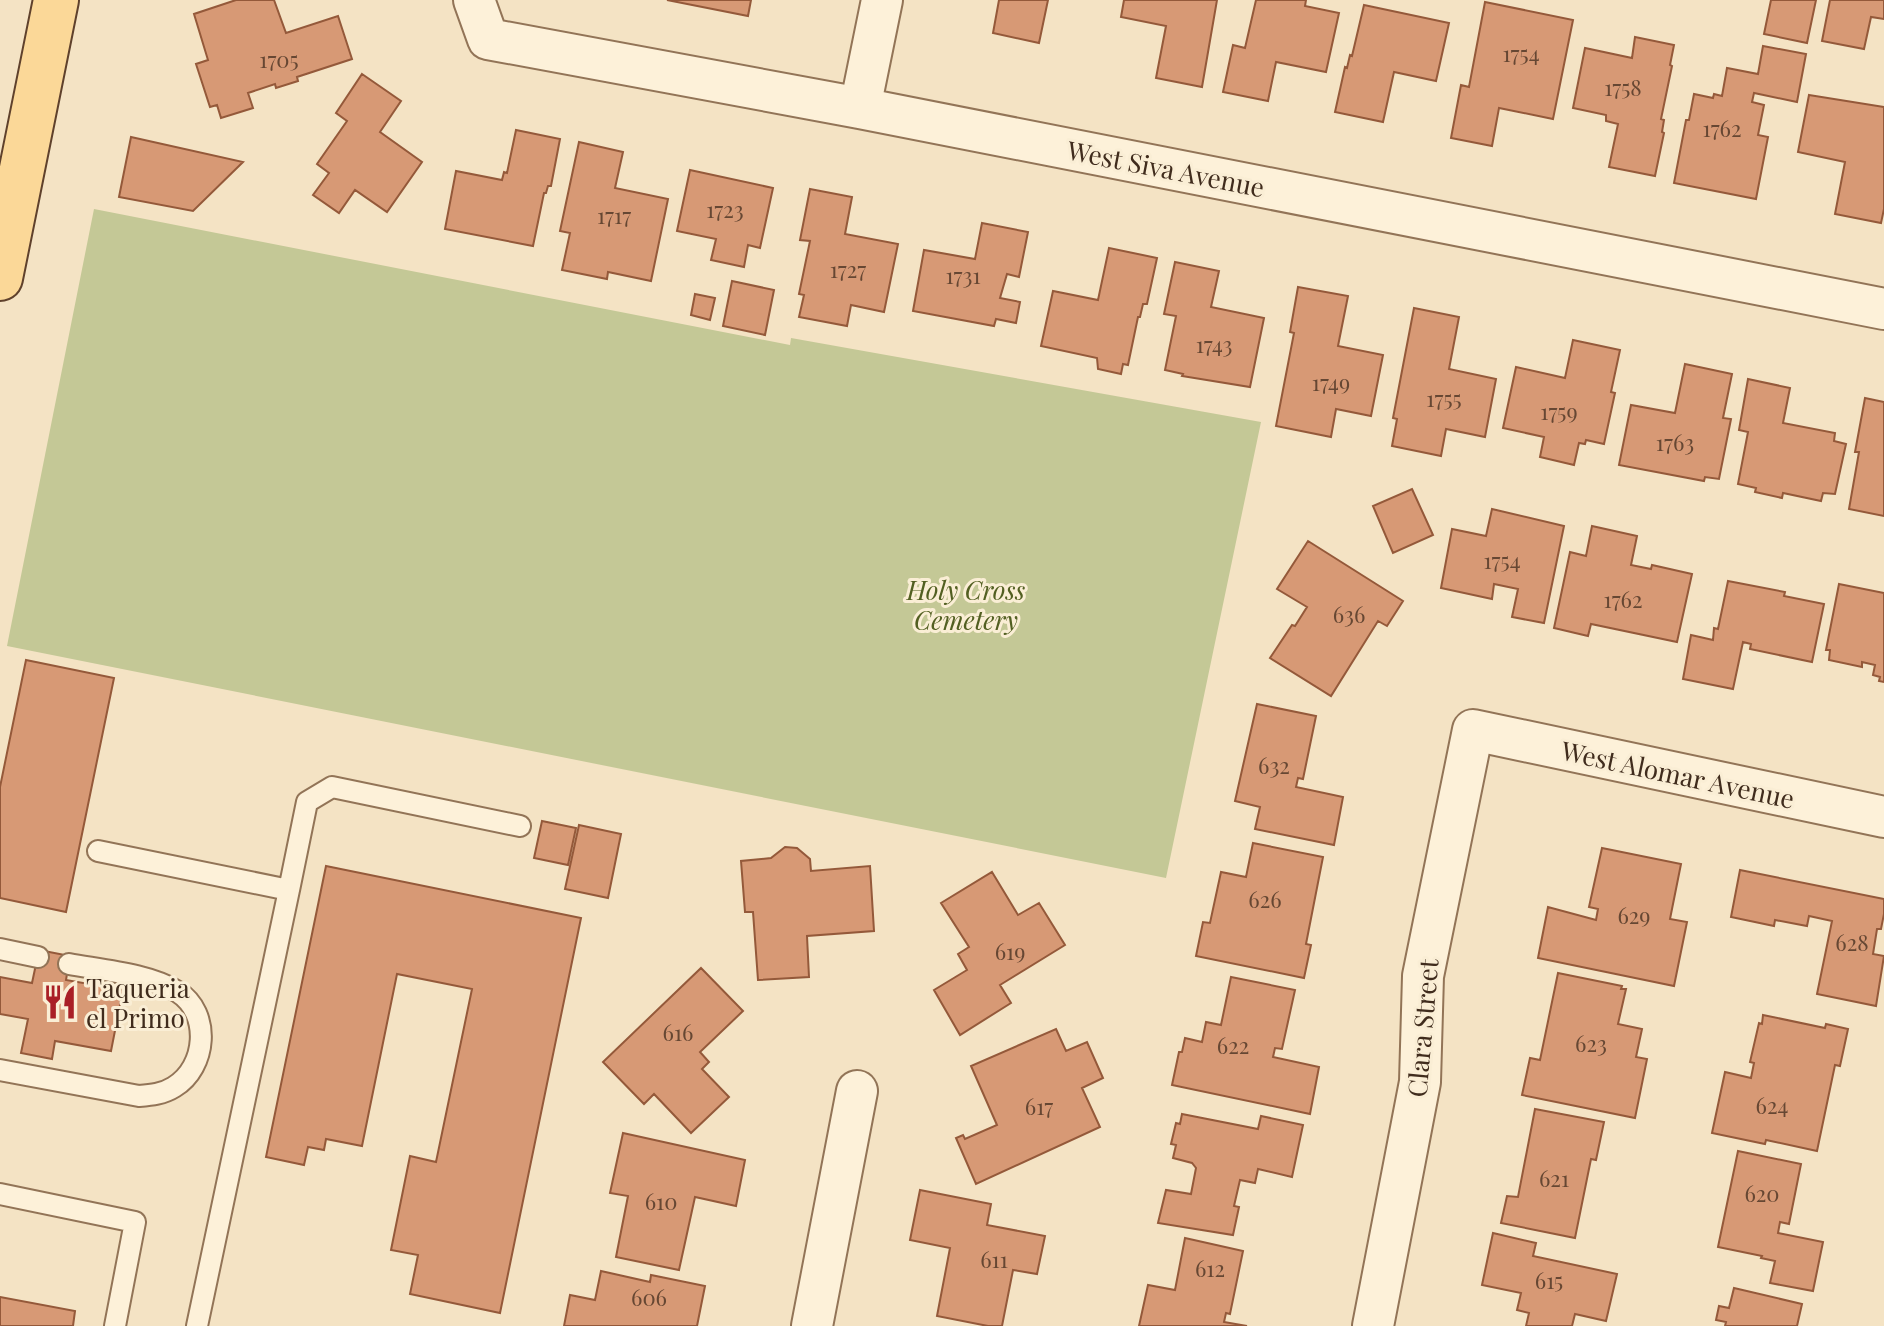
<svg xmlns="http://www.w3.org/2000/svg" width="1884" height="1326" font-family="'Playfair Display',serif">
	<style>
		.cemetery { fill: #c4c896 }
		.building { fill: #d79975; stroke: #94593a; stroke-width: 2 }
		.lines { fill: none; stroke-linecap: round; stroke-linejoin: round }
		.lane-casing { stroke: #927457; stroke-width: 24 }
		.street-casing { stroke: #927457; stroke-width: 44 }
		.primary-casing { stroke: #5f412c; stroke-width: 48 }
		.lane { stroke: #fdf1d9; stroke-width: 20 }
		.street { stroke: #fdf1d9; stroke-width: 40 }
		.primary { stroke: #fbd898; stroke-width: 44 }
		.labels { text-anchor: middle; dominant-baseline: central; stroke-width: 6; stroke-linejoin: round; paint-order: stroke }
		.number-label { font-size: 22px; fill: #664733 }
		.street-label { font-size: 26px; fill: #402c1d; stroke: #faeed5 }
		.park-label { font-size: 26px; font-style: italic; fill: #525f21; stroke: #faeed5 }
		.poi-label { font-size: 26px; fill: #402c1d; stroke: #faeed5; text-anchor: start }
	</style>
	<rect width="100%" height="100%" fill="#f4e3c4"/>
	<path class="cemetery" d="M 94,209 L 790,345 L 791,338 L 1261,422 L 1166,878 L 7,646 Z"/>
	<path class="building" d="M 236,0 L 274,0 L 286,33 L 338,16 L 352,59 L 297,77 L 298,81 L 276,88 L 275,84 L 248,93 L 253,108 L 221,118 L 217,105 L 210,107 L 196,64 L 208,60 L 194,14 Z
		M 667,0 L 751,0 L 748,16 Z
		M 999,0 L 1048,0 L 1039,43 L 993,33 Z
		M 1124,0 L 1217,0 L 1202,87 L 1156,78 L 1166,26 L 1121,17 Z
		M 1256,0 L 1306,0 L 1305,6 L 1339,13 L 1326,72 L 1276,62 L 1268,101 L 1223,92 L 1233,45 L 1245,48 Z
		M 1771,0 L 1816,0 L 1807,43 L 1764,34 Z
		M 1830,0 L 1884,0 L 1884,19 L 1871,17 L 1864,49 L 1822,41 Z
		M 1485,2 L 1573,20 L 1553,119 L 1499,108 L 1492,146 L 1451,138 L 1461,85 L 1469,87 Z
		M 1364,5 L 1449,23 L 1436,81 L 1394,72 L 1383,122 L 1335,112 L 1345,67 L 1347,68 L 1350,55 L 1352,56 Z
		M 1635,37 L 1674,45 L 1670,65 L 1672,66 L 1661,119 L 1664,120 L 1662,132 L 1664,133 L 1655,176 L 1609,167 L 1618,124 L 1606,121 L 1606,115 L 1573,108 L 1585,48 L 1632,58 Z
		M 1763,46 L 1806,54 L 1797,102 L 1754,93 L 1752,102 L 1764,105 L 1758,135 L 1768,137 L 1756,199 L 1674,183 L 1686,120 L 1689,120 L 1694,94 L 1713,98 L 1714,94 L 1722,96 L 1727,68 L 1758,74 Z
		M 362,74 L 401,101 L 380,132 L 422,162 L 387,212 L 355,190 L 339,213 L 313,195 L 329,173 L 317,164 L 347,121 L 336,113 Z
		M 1809,95 L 1884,107 L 1884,209 L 1881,223 L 1835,214 L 1845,162 L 1798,152 Z
		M 516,130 L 560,139 L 551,186 L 548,186 L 546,193 L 544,193 L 533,246 L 445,229 L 456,171 L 502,180 L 504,172 L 507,173 Z
		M 131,137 L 243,162 L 193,211 L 119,197 Z
		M 579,142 L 623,152 L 615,188 L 668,199 L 651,281 L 608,272 L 607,279 L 562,270 L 570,233 L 560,231 Z
		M 690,170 L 773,188 L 760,248 L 748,245 L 744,267 L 711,260 L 716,239 L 677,231 Z
		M 810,189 L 852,197 L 845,234 L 898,244 L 884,312 L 851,305 L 847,326 L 799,317 L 804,295 L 799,294 L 810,241 L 800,240 Z
		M 982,223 L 1028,232 L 1019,277 L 1007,274 L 1000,298 L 1020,302 L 1016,323 L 996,319 L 994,326 L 913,311 L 924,250 L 975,259 Z
		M 1109,248 L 1157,258 L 1147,304 L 1143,304 L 1140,317 L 1138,317 L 1128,365 L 1123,364 L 1121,374 L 1098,369 L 1097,358 L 1041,346 L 1053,291 L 1098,300 Z
		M 1175,262 L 1219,271 L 1211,307 L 1264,318 L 1250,387 L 1182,376 L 1183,374 L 1165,370 L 1176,316 L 1164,314 Z
		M 732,281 L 774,290 L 765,335 L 723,326 Z
		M 1298,287 L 1348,296 L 1338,346 L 1383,355 L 1371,416 L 1336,409 L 1331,437 L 1276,426 L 1294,333 L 1290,332 Z
		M 695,294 L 715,298 L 710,320 L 691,315 Z
		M 1414,308 L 1459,317 L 1449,369 L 1496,379 L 1485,437 L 1446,429 L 1441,456 L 1392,446 L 1397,419 L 1393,418 Z
		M 1573,340 L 1620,350 L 1611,392 L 1615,393 L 1604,444 L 1586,440 L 1585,444 L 1579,443 L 1574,465 L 1540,457 L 1544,437 L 1503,428 L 1516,367 L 1565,378 Z
		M 1685,364 L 1732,374 L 1723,418 L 1731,419 L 1719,479 L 1705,477 L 1704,481 L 1619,465 L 1631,405 L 1675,413 Z
		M 1748,379 L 1790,388 L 1783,423 L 1835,433 L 1834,441 L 1846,444 L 1835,494 L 1823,493 L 1821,501 L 1783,493 L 1782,498 L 1755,492 L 1756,488 L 1738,484 L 1748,432 L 1739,430 Z
		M 1865,398 L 1884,402 L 1884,516 L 1849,509 L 1859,452 L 1855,452 Z
		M 1412,489 L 1433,535 L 1393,553 L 1373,506 Z
		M 1492,509 L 1564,526 L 1544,623 L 1512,617 L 1518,589 L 1494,584 L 1492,599 L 1441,588 L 1452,529 L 1486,536 Z
		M 1592,526 L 1637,536 L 1631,565 L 1651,569 L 1652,565 L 1692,574 L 1677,642 L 1591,624 L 1588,636 L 1554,628 L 1570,552 L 1586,556 Z
		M 1308,541 L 1403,601 L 1387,626 L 1378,621 L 1331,696 L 1270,658 L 1292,625 L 1295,626 L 1307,607 L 1277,589 Z
		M 1728,581 L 1785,592 L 1784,596 L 1824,604 L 1812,662 L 1750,649 L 1751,644 L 1743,642 L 1733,689 L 1683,679 L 1691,635 L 1713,640 L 1714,628 L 1718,629 Z
		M 1839,584 L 1884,593 L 1884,682 L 1879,681 L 1880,677 L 1873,675 L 1875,665 L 1862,662 L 1862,667 L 1829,660 L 1830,650 L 1826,650 Z
		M 26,660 L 114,678 L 66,912 L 0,898 L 0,787 Z
		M 1257,704 L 1316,716 L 1303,779 L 1298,778 L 1296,787 L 1343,797 L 1334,845 L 1255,829 L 1260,807 L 1235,801 Z
		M 542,821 L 576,828 L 568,865 L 534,858 Z
		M 579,825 L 621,834 L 608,898 L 565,889 Z
		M 1253,843 L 1323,857 L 1306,944 L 1311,945 L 1304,978 L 1196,956 L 1203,922 L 1210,923 L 1221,872 L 1246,877 Z
		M 785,847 L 797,848 L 810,859 L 811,871 L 870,866 L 874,931 L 807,936 L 809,977 L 758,980 L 753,912 L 745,912 L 741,861 L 771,858 Z
		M 1602,848 L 1681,864 L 1670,919 L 1687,922 L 1674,986 L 1538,958 L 1548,907 L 1596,920 L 1598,909 L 1589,907 Z
		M 326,866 L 581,918 L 500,1313 L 410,1294 L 418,1255 L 391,1250 L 410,1156 L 436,1162 L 472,989 L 397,974 L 362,1146 L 326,1139 L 324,1150 L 308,1147 L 304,1165 L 266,1157 Z
		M 1740,870 L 1884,899 L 1884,914 L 1881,929 L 1877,929 L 1873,954 L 1884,956 L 1876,1006 L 1817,994 L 1832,921 L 1809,916 L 1807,926 L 1775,920 L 1774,926 L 1731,917 Z
		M 992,872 L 1018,915 L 1039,903 L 1065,945 L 1000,985 L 1011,1003 L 960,1035 L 934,990 L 967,970 L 958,954 L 969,947 L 941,903 Z
		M 39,950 L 70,956 L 66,980 L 123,990 L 111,1051 L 55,1041 L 52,1059 L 21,1053 L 28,1019 L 0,1014 L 0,977 L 32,983 Z
		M 701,968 L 743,1011 L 700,1052 L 709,1062 L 702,1069 L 729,1097 L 691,1133 L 654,1094 L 644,1104 L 603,1062 Z
		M 1558,973 L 1622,986 L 1621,989 L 1626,989 L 1618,1024 L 1642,1029 L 1636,1057 L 1647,1059 L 1635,1118 L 1522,1095 L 1530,1058 L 1540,1060 Z
		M 1231,977 L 1295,990 L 1282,1049 L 1275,1048 L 1273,1057 L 1319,1067 L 1310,1114 L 1172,1085 L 1179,1052 L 1182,1052 L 1185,1038 L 1202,1042 L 1206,1022 L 1221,1025 Z
		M 1763,1015 L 1825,1028 L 1826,1024 L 1848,1029 L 1840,1066 L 1835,1065 L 1817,1151 L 1766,1140 L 1765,1144 L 1712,1133 L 1725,1072 L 1751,1078 L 1754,1063 L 1750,1062 L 1759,1023 L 1762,1024 Z
		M 1056,1029 L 1066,1051 L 1087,1042 L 1103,1078 L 1082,1088 L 1100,1127 L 976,1184 L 956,1138 L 963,1135 L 965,1139 L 997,1125 L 971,1066 Z
		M 1535,1109 L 1604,1122 L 1596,1160 L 1591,1159 L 1575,1238 L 1501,1223 L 1507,1196 L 1518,1197 Z
		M 1182,1114 L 1258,1129 L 1261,1116 L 1303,1125 L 1292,1177 L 1258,1169 L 1255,1183 L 1240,1180 L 1234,1206 L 1239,1207 L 1233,1235 L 1158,1223 L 1166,1190 L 1191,1194 L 1196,1168 L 1192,1163 L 1173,1158 L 1176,1145 L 1171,1144 L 1176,1123 L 1180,1124 Z
		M 623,1133 L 745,1160 L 736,1206 L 695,1197 L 679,1270 L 616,1257 L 628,1196 L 610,1193 Z
		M 1738,1151 L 1801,1164 L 1789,1224 L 1780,1222 L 1778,1233 L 1823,1242 L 1813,1291 L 1770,1283 L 1775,1261 L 1761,1258 L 1762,1256 L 1718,1247 Z
		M 920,1190 L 991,1204 L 987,1225 L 1045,1236 L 1037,1274 L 1013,1270 L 1002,1326 L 988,1326 L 937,1316 L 950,1248 L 910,1240 Z
		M 1493,1233 L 1536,1243 L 1533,1256 L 1617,1274 L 1606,1321 L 1575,1314 L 1572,1326 L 1526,1326 L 1529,1313 L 1517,1310 L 1521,1293 L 1482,1285 Z
		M 1185,1238 L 1243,1251 L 1230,1314 L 1226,1313 L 1224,1322 L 1247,1326 L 1139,1326 L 1148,1285 L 1175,1290 Z
		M 601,1271 L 650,1282 L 651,1275 L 705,1286 L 697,1326 L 564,1326 L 570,1295 L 595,1300 Z
		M 1734,1288 L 1802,1304 L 1797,1326 L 1725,1326 L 1726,1322 L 1716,1320 L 1719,1306 L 1729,1308 Z
		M 0,1297 L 75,1311 L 73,1326 L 0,1326 Z"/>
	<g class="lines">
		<g class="lane-casing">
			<path id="lane" d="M 98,851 L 289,890 L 307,802 L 332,787 L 520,826
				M 0,949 L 38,957
				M 0,1070 L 139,1096 C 151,1095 163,1094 174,1087 C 207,1067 211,1013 178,992 C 150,974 102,970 69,964
				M 0,1194 L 135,1222 L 115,1326
				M 197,1326 L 289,890"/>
		</g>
		<g class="street-casing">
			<path id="street" d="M 474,0 L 488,39 L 860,108 L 1884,309
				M 860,108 L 882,0
				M 812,1326 L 857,1091
				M 1373,1326 L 1420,1082 L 1423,976 L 1473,730 L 1884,817"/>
		</g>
		<g class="primary-casing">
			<path id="primary" d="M 0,278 L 56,0"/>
		</g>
		<use href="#lane" class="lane"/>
		<use href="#street" class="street"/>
		<use href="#primary" class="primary"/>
	</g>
	<defs>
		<g id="restaurant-bare" transform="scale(2.76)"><path d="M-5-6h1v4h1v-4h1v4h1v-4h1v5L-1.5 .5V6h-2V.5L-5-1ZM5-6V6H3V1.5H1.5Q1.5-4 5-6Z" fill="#a91f26" stroke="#faeed5" stroke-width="2.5" paint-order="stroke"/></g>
	</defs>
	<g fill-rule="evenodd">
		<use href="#restaurant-bare" x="60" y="1002"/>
	</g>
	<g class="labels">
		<g class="number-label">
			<text x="1521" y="53">1754</text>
			<text x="279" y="59">1705</text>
			<text x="1623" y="87">1758</text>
			<text x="1722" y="128">1762</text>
			<text x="725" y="209">1723</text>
			<text x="614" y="215">1717</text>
			<text x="848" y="269">1727</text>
			<text x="963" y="275">1731</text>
			<text x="1214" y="344">1743</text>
			<text x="1331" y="382">1749</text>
			<text x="1444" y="398">1755</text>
			<text x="1559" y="411">1759</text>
			<text x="1675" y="442">1763</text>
			<text x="1502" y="560">1754</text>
			<text x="1623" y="599">1762</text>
			<text x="1349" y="614">636</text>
			<text x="1274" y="765">632</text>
			<text x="1265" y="899">626</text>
			<text x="1634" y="915">629</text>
			<text x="1852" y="942">628</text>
			<text x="1010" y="951">619</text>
			<text x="678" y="1032">616</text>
			<text x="1591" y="1043">623</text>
			<text x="1233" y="1045">622</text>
			<text x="1772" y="1105">624</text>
			<text x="1039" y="1106">617</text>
			<text x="1554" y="1178">621</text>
			<text x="1762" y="1193">620</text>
			<text x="661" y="1201">610</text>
			<text x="994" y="1259">611</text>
			<text x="1210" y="1268">612</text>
			<text x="1549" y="1280">615</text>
			<text x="649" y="1297">606</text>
		</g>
		<g class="street-label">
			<text transform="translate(1166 168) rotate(11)">West Siva Avenue</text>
			<text transform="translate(1678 774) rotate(12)">West Alomar Avenue</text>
			<text transform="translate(1422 1028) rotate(-85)">Clara Street</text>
		</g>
		<g class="park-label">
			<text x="966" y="589">Holy Cross<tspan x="966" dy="30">Cemetery</tspan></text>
		</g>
		<g class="poi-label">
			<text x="86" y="987">Taqueria<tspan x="86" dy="30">el Primo</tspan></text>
		</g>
	</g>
</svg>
